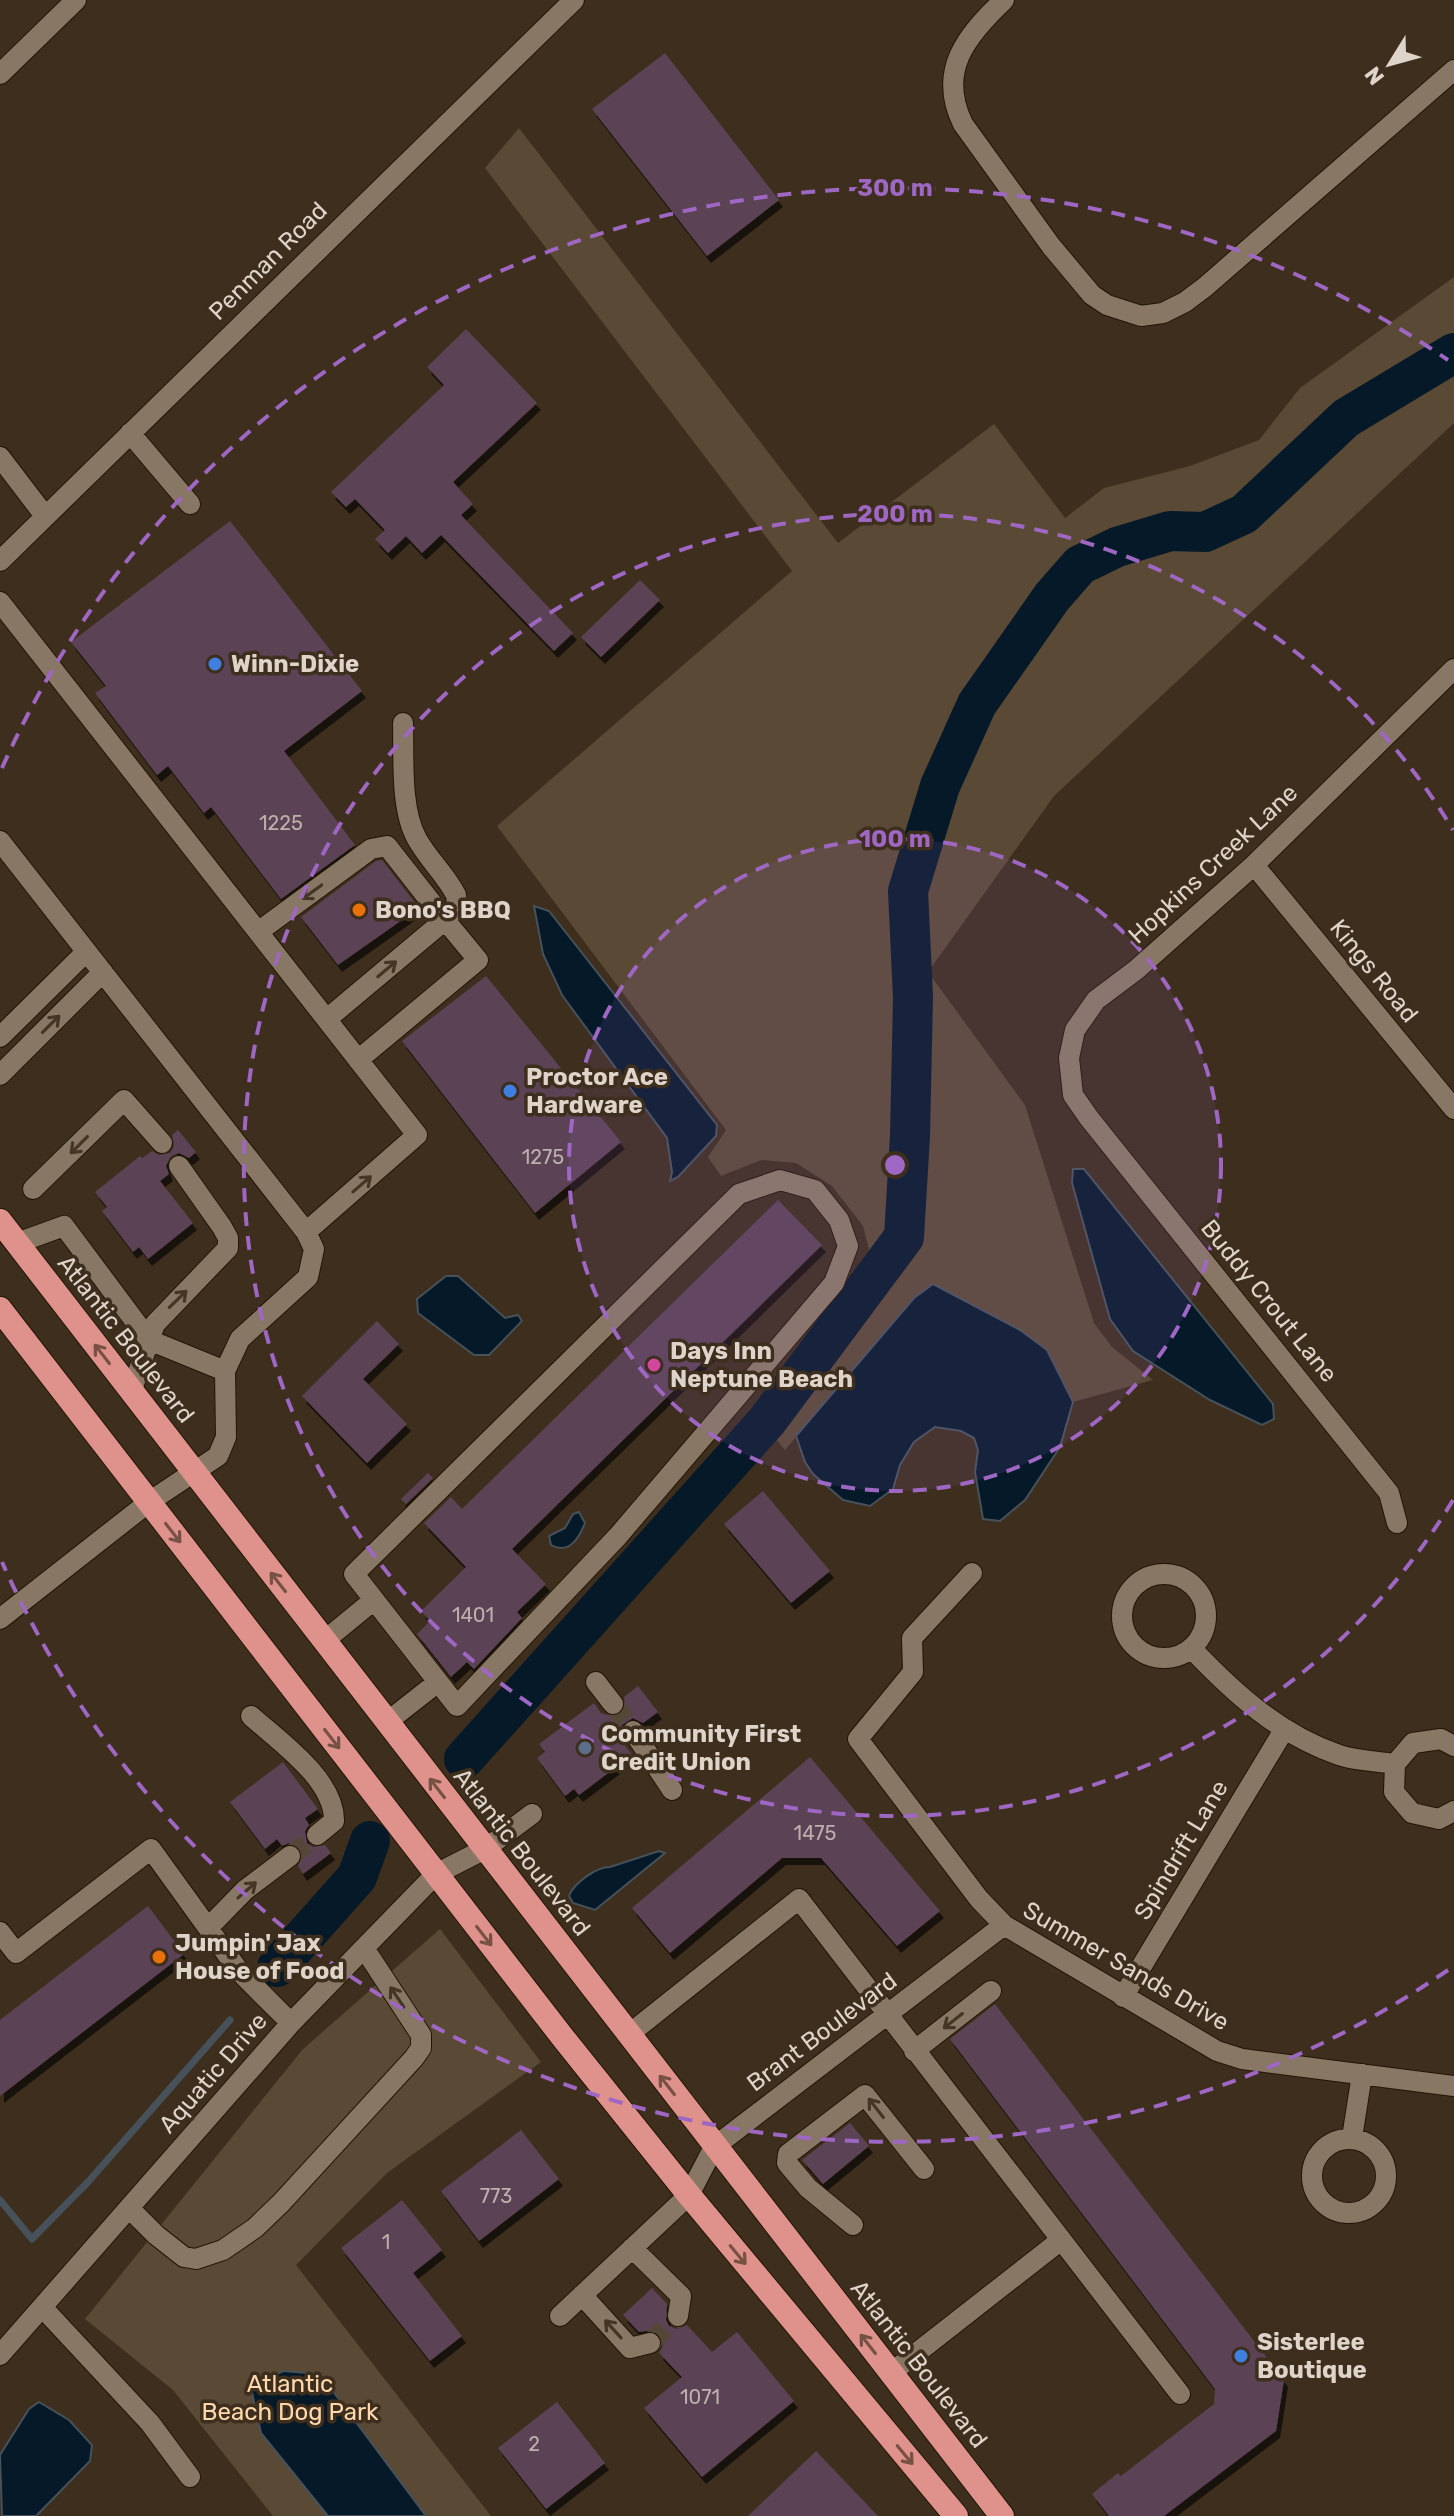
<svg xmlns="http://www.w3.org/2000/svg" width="1454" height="2516" font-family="Rubik,sans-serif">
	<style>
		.green { fill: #5a4935 }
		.water { fill: #051929; stroke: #465159; stroke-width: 2 }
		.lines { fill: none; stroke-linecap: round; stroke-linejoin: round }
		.stream { stroke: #465159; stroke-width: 7 }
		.river { stroke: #051929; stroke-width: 40 }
		.building { fill: #5b4354; filter: url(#shadow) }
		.minor-tunnel { stroke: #554737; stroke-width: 20; stroke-dasharray: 20 10; stroke-linecap: butt }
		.minor-casing { stroke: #231606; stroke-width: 22 }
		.highway-casing { stroke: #231606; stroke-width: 26 }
		.minor { stroke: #887764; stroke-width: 20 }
		.highway { stroke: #df918b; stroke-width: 24 }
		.oneway { stroke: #443524 }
		.oneway2 { stroke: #765144 }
		.ring { fill: none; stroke: #9e67c3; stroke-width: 4; stroke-dasharray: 14 10 }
		.shop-dot { fill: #3f7fe0; stroke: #3d2e1d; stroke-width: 3 }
		.food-dot { fill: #e8710a; stroke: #3d2e1d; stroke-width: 3 }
		.hotel-dot { fill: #d1479c; stroke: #3d2e1d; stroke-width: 3 }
		.service-dot { fill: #5c6f8a; stroke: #3d2e1d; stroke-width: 3 }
		.labels { text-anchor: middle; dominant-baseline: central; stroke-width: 7; stroke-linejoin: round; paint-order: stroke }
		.number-label { font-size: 20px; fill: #bdb0ac }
		.street-label { font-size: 24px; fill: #ded4ca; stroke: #3d2e1d }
		.poi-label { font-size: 24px; font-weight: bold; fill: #ded4ca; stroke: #3d2e1d; text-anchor: start }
		.park-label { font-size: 24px; fill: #fed8ad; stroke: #3d2e1d }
		.centre { fill: #9e67c3; stroke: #3d2e1d; stroke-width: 4 }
		.ring-label { font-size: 24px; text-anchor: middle; font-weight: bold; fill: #9e67c3; stroke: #3d2e1d; stroke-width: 7; stroke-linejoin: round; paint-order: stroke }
	</style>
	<defs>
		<filter id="shadow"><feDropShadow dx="4" dy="7" stdDeviation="0" flood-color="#0009"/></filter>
	</defs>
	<rect width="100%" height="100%" fill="#3d2e1d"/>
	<path class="green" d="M 519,128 L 838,543 L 994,424 L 1065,518 L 1104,488 L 1190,466 L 1259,440 L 1300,388 L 1454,277 L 1454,423 L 1054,796 L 928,972 L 1025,1105 L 1094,1323 L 1112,1347 L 1153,1380 L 1073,1402 L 1047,1350 L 1020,1330 L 933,1284 L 914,1298 L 785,1450 L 758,1417 L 873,1265 L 863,1226 L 832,1186 L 796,1163 L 761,1160 L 721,1176 L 708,1157 L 726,1130 L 497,826 L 792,571 L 485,168 Z
		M 440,1929 L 541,2062 L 387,2173 L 296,2265 L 491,2516 L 273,2516 L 173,2390 L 85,2319 L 303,2049 Z"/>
	<path class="water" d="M 534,906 L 549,911 L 717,1125 L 716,1136 L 678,1177 L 670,1181 L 672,1172 L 667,1138 L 562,995 L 543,954 Z
		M 1073,1169 L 1084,1169 L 1273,1404 L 1274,1419 L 1262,1425 L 1210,1400 L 1133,1351 L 1110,1319 L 1072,1183 Z
		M 446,1276 L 458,1276 L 505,1318 L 518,1315 L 522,1321 L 489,1355 L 474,1355 L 418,1313 L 417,1299 Z
		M 933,1284 L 1020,1330 L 1047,1350 L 1073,1402 L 1060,1447 L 1025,1500 L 1000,1521 L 983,1519 L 975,1472 L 978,1450 L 974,1438 L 961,1431 L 935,1427 L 914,1442 L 900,1465 L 893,1489 L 870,1506 L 843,1500 L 813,1474 L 805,1462 L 796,1436 L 914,1298 Z
		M 579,1512 L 585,1523 C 579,1538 569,1555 551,1545 L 549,1536 L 565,1528 L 573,1514 Z
		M 659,1851 L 665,1853 L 595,1910 L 573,1903 L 569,1896 C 574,1883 596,1867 610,1867 Z
		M 283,2371 L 320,2374 L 426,2516 L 328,2516 L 261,2433 L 251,2388 Z
		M 39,2402 L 69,2420 L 92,2445 L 90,2461 L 36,2516 L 2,2516 L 0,2455 L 29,2409 Z"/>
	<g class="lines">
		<path class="stream" d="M 0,2200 L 32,2239 L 88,2182 L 230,2020"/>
		<path class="river" d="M 464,1759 L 767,1421 L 904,1237 L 910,1136 L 913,997 L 908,891 L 940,786 L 977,704 L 1052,597 L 1080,565 L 1117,547 L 1170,531 L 1205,532 L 1244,514 L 1346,418 L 1454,353
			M 277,1967 L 357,1877 L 370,1841"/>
	</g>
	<path class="building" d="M 665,53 L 779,200 L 707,256 L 592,109 Z
		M 466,329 L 537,403 L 453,482 L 473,504 L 461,515 L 573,633 L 554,651 L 441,535 L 422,553 L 406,536 L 388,553 L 375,539 L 385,530 L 355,499 L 346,507 L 331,492 L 444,385 L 427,367 Z
		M 230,521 L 362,691 L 284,751 L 355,845 L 281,899 L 211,807 L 204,813 L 168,766 L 157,775 L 95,693 L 106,686 L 71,642 Z
		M 640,580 L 660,600 L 601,657 L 581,637 Z
		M 382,860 L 419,908 L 338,965 L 301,917 L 376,861 Z
		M 486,976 L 621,1142 L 535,1213 L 402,1041 Z
		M 178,1130 L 196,1152 L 189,1158 L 179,1153 L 171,1156 L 166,1166 L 169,1174 L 160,1181 L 193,1223 L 148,1259 L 139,1247 L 133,1252 L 102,1211 L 107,1207 L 95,1192 L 140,1156 L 142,1158 L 152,1151 L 159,1155 L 170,1153 L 174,1146 L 172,1135 Z
		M 778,1200 L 822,1245 L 512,1549 L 546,1584 L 517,1612 L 522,1618 L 474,1669 L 467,1662 L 451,1677 L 417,1634 L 430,1621 L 421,1611 L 466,1567 L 424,1523 L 451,1497 L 462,1509 Z
		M 377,1321 L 399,1344 L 363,1379 L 407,1424 L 367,1463 L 302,1396 Z
		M 428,1473 L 433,1478 L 406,1504 L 401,1499 Z
		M 763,1491 L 830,1571 L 791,1603 L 724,1524 Z
		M 638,1686 L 658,1712 L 643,1723 L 633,1718 L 622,1725 L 621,1740 L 632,1755 L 579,1795 L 574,1789 L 565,1796 L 537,1758 L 545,1752 L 539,1744 L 594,1703 L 601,1713 L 614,1717 L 620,1715 L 625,1708 L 624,1697 Z
		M 810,1757 L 940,1911 L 897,1946 L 821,1858 L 782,1858 L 670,1953 L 632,1908 Z
		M 283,1762 L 318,1809 L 305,1818 L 309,1825 L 305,1831 L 307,1843 L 313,1847 L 325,1845 L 331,1853 L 303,1874 L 298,1866 L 303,1855 L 300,1848 L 289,1843 L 282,1846 L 277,1839 L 265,1849 L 230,1802 Z
		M 148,1906 L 184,1954 L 0,2096 L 0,2020 Z
		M 995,2004 L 1284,2380 L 1276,2431 L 1164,2516 L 1109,2516 L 1092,2494 L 1118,2473 L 1121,2476 L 1214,2404 L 1215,2389 L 950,2039 Z
		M 850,2123 L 869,2146 L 823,2184 L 802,2160 Z
		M 521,2130 L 559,2179 L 479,2241 L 441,2191 Z
		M 402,2200 L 442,2250 L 413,2273 L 462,2336 L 430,2361 L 341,2248 Z
		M 652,2288 L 667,2304 L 666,2320 L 669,2326 L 677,2329 L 687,2325 L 712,2352 L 737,2332 L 794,2401 L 702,2477 L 644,2408 L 682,2377 L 659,2353 L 663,2346 L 660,2335 L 653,2330 L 639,2332 L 623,2315 Z
		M 557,2402 L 605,2463 L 546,2509 L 498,2448 Z
		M 816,2451 L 878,2516 L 748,2516 Z"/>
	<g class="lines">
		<path class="minor-tunnel" d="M 613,1704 L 633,1731
			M 290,1856 L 317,1835
			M 650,2343 L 678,2316"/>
		<g class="minor-casing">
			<path id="minor" d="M 1004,0 C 966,36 937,71 963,124 L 1051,246 L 1092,295 L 1107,305 L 1141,316 L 1163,313 L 1185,302 L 1205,287 L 1454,70
				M 0,74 L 76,0
				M 130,433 L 190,504
				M 0,457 L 45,516
				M 0,561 L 574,0
				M 0,602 L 417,1135 L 306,1232
				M 0,841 L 306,1232 L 314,1249 L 308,1277 L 240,1339 L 225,1371 L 226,1437 L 218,1456 L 149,1502 L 0,1619
				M 1254,865 L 1454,1109
				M 258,932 L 371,849 L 387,846 L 445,920 L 327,1019
				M 0,1037 L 86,952
				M 358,1060 L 478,960 L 445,920 L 457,906 L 456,895 C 446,875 428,859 417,839 C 400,809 404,757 403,723
				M 0,1075 L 103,972
				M 780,1180 L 815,1190 L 839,1220 L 848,1246 L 834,1283 L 618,1536 L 457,1706 L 354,1574 L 739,1194 Z
				M 33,1189 L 124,1100 L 162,1143
				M 17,1243 L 64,1226 L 149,1340 L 225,1371
				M 131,1392 L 155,1324 L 228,1248 L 228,1238 L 222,1227 L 179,1166
				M 1397,1523 L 1389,1493 L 1089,1118 L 1073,1095 L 1069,1058 L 1075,1030 L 1096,1000 L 1136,970 L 1254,865 L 1454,669
				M 972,1573 L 912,1638 L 913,1672 L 858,1739 L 979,1899 L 1004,1925 L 1217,2051 L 1242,2059 L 1454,2086
				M1122 1616a42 42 0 1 1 84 0a42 42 0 1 1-84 0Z
				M 324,1641 L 374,1600
				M 1193,1650 C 1235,1694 1280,1735 1339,1755 C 1356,1761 1377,1761 1395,1764
				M 596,1682 L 613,1704
				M 251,1716 C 280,1742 335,1780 334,1821 L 317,1835
				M 387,1722 L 438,1682
				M 633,1731 L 672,1790
				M 1454,1746 L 1441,1739 L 1413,1743 L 1395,1764 L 1394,1792 L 1412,1813 L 1439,1819 L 1454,1811
				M 208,1928 L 245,1890 L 290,1856
				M 0,1932 L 16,1953 L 151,1849 L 239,1971 L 291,2023
				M 1123,1997 L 1284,1730
				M 628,2035 L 799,1899 L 1180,2394
				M 914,2051 L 991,1991
				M 1352,2138 L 1362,2074
				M1312 2176a37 37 0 1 1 74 0a37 37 0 1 1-74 0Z
				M 129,2208 L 156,2235 L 184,2257 L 196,2259 L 223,2250 L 255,2228 L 281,2203 L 414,2058 L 421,2048 L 421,2035 L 364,1948
				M 853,2225 L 808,2188 L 787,2163 L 788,2154 L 865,2095 L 924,2169
				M 632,2248 L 681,2296 L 678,2316
				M 582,2295 L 630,2348 L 650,2343
				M 42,2307 L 150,2423 L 190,2477
				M 560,2316 L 689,2195 L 714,2147 L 1004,1925
				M 0,2355 L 291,2023 L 436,1874 L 485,1849 L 532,1814
				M 891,2373 L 1061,2240"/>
		</g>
		<g class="highway-casing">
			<path id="highway" d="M 0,1221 L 1002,2516
				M 0,1309 L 564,2039 L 689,2195 L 956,2516"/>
		</g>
		<use href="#minor" class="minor"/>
		<use href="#highway" class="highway"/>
	</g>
	<defs><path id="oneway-shaft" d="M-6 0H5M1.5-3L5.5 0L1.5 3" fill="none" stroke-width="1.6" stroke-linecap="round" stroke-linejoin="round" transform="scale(2)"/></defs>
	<g class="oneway">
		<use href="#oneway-shaft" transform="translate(312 892) rotate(144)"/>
		<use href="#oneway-shaft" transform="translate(387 969) rotate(-40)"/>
		<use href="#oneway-shaft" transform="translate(51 1024) rotate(-45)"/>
		<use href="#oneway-shaft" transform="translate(79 1145) rotate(135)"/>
		<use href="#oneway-shaft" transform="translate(362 1184) rotate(-41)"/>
		<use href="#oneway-shaft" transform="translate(178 1299) rotate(-44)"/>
		<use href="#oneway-shaft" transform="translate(247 1890) rotate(-41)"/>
		<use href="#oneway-shaft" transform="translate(397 1997) rotate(-124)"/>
		<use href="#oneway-shaft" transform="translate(953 2021) rotate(142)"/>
		<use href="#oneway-shaft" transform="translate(876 2108) rotate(-128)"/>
		<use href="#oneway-shaft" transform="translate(613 2329) rotate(-132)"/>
	</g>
	<g class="oneway2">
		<use href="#oneway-shaft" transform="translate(102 1354) rotate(-128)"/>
		<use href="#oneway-shaft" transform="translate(173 1533) rotate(52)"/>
		<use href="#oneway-shaft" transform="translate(278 1582) rotate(-128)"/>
		<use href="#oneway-shaft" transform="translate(332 1739) rotate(52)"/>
		<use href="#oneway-shaft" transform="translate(437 1788) rotate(-128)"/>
		<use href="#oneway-shaft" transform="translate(484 1936) rotate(52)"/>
		<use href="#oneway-shaft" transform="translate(667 2085) rotate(-128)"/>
		<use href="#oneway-shaft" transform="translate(738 2255) rotate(50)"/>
		<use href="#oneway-shaft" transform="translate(868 2344) rotate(-128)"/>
		<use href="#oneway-shaft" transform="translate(905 2455) rotate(50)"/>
	</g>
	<circle cx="895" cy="1165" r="326" fill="#9e67c3" fill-opacity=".12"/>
	<g class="ring">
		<circle cx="895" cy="1165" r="326"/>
		<path d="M1453 1500A651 651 0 1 1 1453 830"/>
		<path d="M1448 1970A977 977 0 0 1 2 1562M2 768A977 977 0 0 1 1448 360"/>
	</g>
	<g class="shop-dot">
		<circle cx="215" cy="664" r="8"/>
		<circle cx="510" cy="1091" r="8"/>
		<circle cx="1241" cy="2356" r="8"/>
	</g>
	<g class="food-dot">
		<circle cx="359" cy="910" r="8"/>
		<circle cx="159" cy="1957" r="8"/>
	</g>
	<circle class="hotel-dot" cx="654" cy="1365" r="8"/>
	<circle class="service-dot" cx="585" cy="1748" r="8"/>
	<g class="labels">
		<g class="number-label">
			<text x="281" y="823">1225</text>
			<text x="543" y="1157">1275</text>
			<text x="473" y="1615">1401</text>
			<text x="815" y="1833">1475</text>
			<text x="496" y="2196">773</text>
			<text x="386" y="2242">1</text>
			<text x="700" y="2397">1071</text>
			<text x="534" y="2444">2</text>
		</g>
		<g class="street-label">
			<text transform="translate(268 261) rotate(-45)">Penman Road</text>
			<text transform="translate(1213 864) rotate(-43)">Hopkins Creek Lane</text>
			<text transform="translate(1374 971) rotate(51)">Kings Road</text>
			<text transform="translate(1269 1301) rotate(51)">Buddy Crout Lane</text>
			<text transform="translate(126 1339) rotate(52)">Atlantic Boulevard</text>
			<text transform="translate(1181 1850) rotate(-59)">Spindrift Lane</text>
			<text transform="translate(522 1852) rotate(52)">Atlantic Boulevard</text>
			<text transform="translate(1126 1966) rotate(30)">Summer Sands Drive</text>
			<text transform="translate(822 2032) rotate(-37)">Brant Boulevard</text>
			<text transform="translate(213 2073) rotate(-49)">Aquatic Drive</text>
			<text transform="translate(919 2364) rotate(52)">Atlantic Boulevard</text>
		</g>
		<g class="poi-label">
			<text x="231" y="664">Winn-Dixie</text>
			<text x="375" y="910">Bono's BBQ</text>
			<text x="526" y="1077">Proctor Ace<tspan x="526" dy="28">Hardware</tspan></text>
			<text x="670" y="1351">Days Inn<tspan x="670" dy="28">Neptune Beach</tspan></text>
			<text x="601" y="1734">Community First<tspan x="601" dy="28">Credit Union</tspan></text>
			<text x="175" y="1943">Jumpin' Jax<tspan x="175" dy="28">House of Food</tspan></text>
			<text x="1257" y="2342">Sisterlee<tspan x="1257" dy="28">Boutique</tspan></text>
		</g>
		<g class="park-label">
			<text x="290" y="2384">Atlantic<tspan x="290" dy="28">Beach Dog Park</tspan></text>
		</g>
	</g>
	<circle cx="895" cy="1165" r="12" class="centre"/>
	<g class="ring-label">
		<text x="895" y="196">300 m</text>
		<text x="895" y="522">200 m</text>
		<text x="895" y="847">100 m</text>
	</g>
	<g transform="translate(1390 64) rotate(233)" stroke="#3d2e1d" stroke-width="6" paint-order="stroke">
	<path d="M0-6L14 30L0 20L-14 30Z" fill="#ded4ca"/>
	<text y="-12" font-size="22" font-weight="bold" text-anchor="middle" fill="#ded4ca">N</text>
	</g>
</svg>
